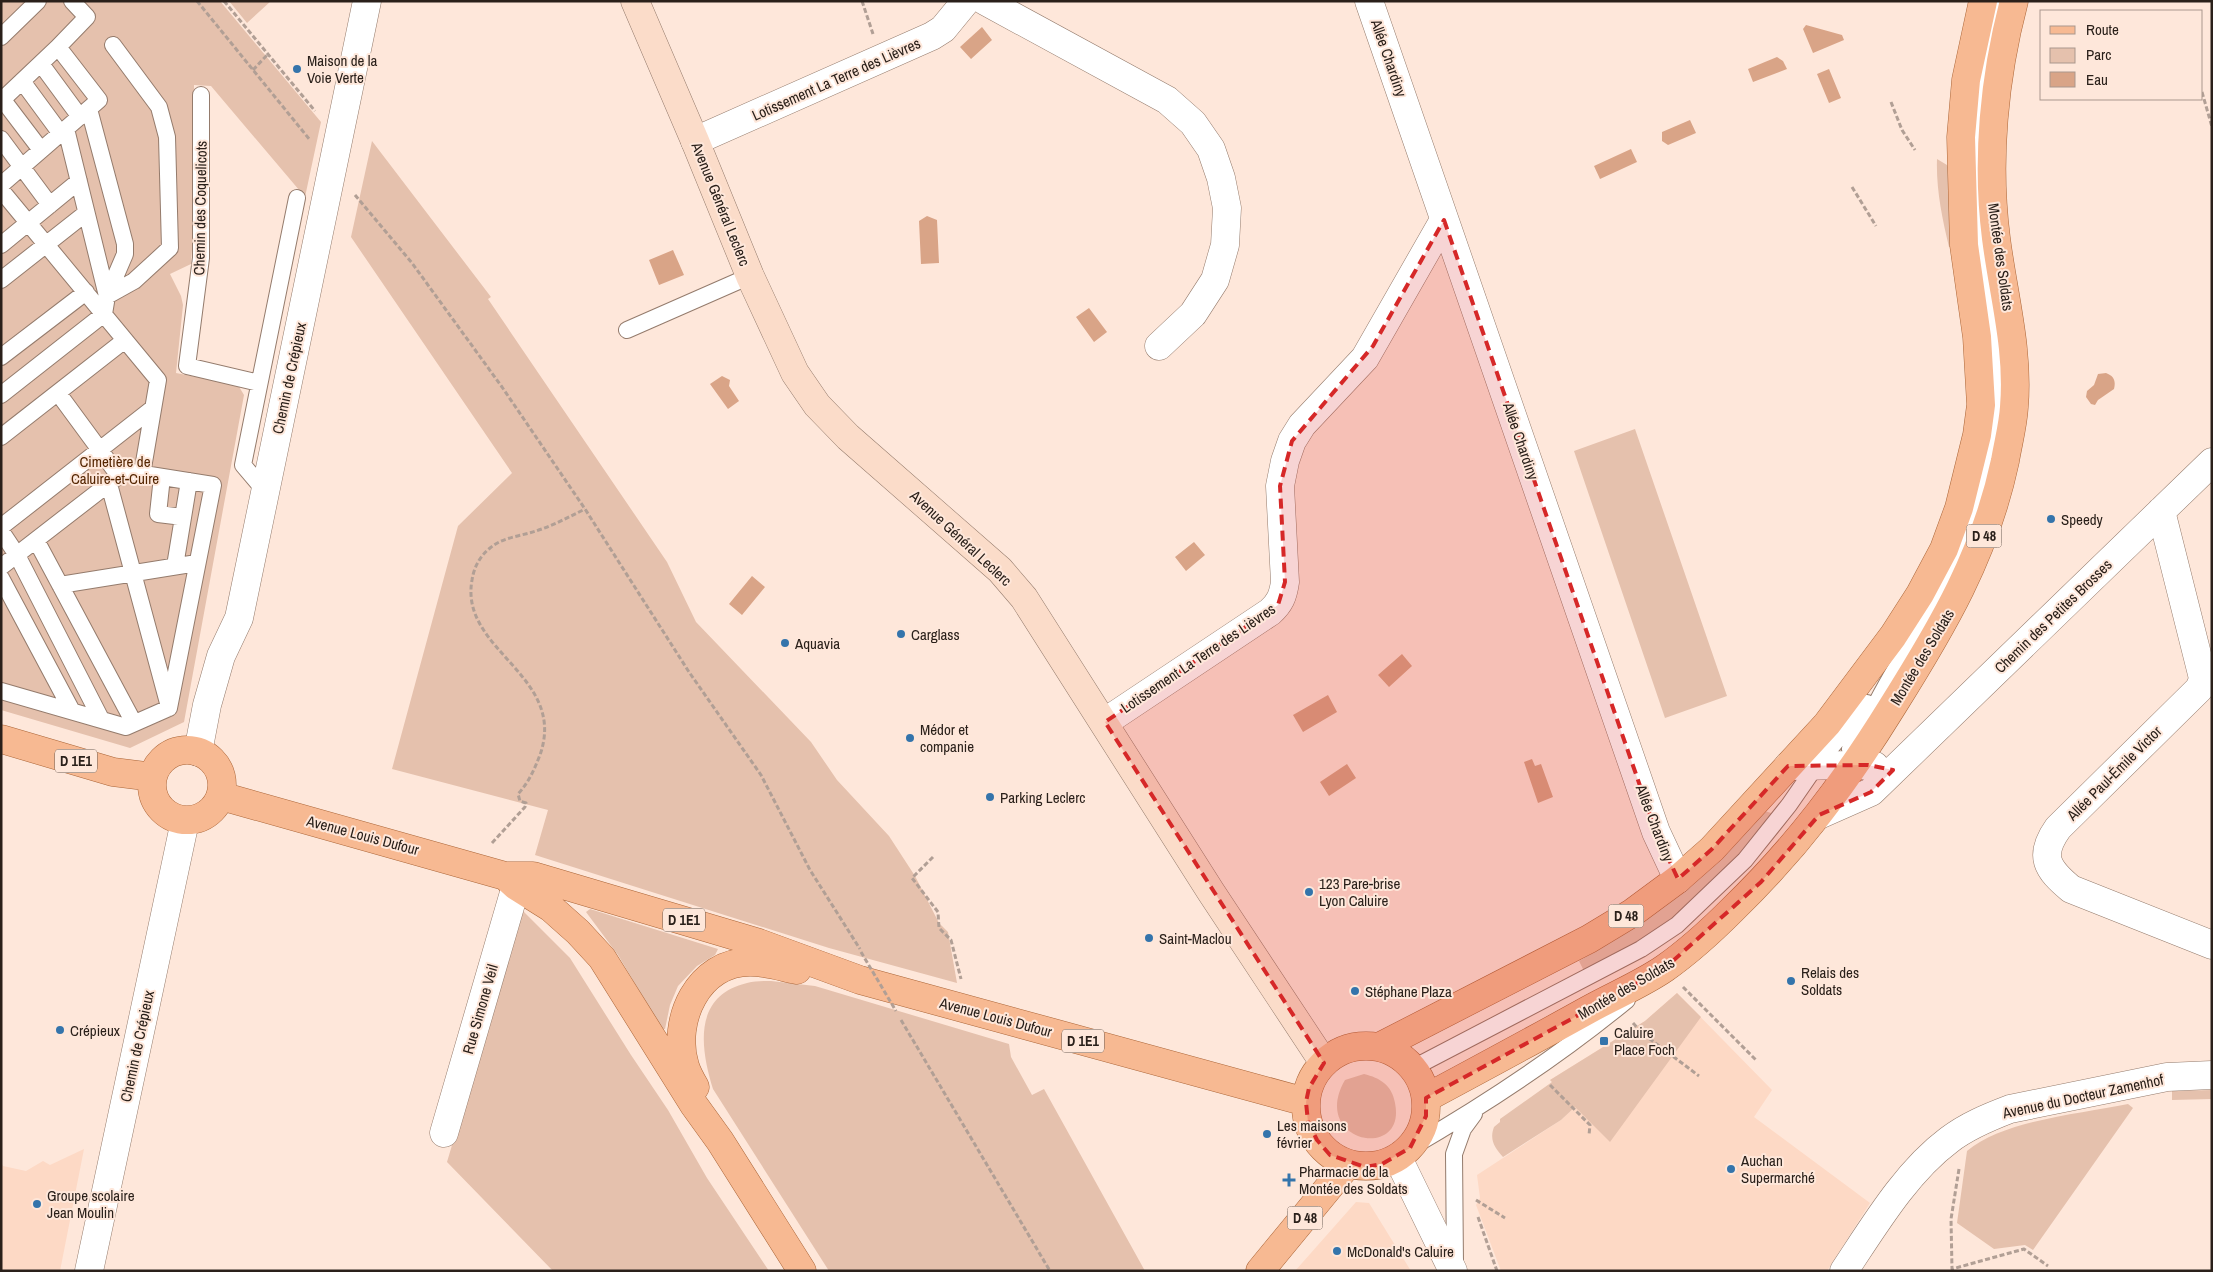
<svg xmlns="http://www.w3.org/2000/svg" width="2213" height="1272" font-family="'Archivo Narrow',sans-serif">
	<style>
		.built { fill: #fdd9c5 }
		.green { fill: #e5c1ad }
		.water { fill: #d9a487 }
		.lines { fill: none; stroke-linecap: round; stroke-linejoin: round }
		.service-casing { stroke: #947b6c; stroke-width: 18 }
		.minor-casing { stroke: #947b6c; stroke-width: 29 }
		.tertiary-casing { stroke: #947b6c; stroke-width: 29 }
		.secondary-casing { stroke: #947b6c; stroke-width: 29 }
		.primary-casing { stroke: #ab6639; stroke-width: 29 }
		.path { stroke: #b19f95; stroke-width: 3; stroke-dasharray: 5 2.5; stroke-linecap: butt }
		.service { stroke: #fff; stroke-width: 16 }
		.minor { stroke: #fff; stroke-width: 28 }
		.tertiary { stroke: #fff; stroke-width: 28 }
		.secondary { stroke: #fbdcc9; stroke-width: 28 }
		.primary { stroke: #f7b992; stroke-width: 28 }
		.path-bridge { stroke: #b19f95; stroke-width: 3; stroke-dasharray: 5 2.5; stroke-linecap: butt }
		.marked { fill: #d62828; fill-opacity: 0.2; stroke: #d62828; stroke-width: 4; stroke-dasharray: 10 6; stroke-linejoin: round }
		.poi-dot { fill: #3474ab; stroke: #fee7da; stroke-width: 2 }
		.labels { text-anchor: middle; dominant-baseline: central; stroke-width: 4; stroke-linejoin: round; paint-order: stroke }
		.shield { fill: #fee7da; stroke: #6a5c54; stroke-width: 1 }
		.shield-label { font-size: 14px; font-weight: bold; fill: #2a201a }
		.street-label { font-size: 15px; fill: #2a201a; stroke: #fee7da }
		.poi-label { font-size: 15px; fill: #2a201a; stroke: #fee7da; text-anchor: start }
		.park-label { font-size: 15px; fill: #542501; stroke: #fee7da }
	</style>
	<rect width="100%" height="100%" fill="#fee7da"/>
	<path class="built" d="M 1677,993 L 1772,1090 L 1754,1117 L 1870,1203 L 1827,1271 L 1501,1271 L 1476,1205 L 1480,1198 L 1477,1175 L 1561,1120 L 1575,1107 L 1550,1080 L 1645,1021 Z
		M 84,1149 L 60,1271 L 1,1271 L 1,1162 L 3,1166 L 26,1171 L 43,1161 L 50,1165 Z
		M 1356,1202 L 1369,1203 L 1411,1271 L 1295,1271 Z"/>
	<path class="green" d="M 1,1 L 220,1 L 321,122 L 305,197 L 211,86 L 194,85 L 194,219 L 191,264 L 170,274 L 181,296 L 183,305 L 176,373 L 238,385 L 244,395 L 184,722 L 130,748 L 1,710 Z
		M 229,1 L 271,1 L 247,23 Z
		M 372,141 L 491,297 L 488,299 L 667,562 L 696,622 L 811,742 L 837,780 L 889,836 L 915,876 L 939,923 L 948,932 L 957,983 L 829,948 L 535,855 L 548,810 L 392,769 L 458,526 L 512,473 L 351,237 Z
		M 1937,159 L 1947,165 L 1951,172 L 1956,247 L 1949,247 C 1942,218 1936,189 1937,159 Z
		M 1635,429 L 1727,696 L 1665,718 L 1574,451 Z
		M 1765,811 L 1771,813 L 1772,817 C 1742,851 1712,887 1676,916 C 1648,938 1616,954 1584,971 L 1579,961 C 1624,936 1666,909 1704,874 C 1725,854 1745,832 1765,811 Z
		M 590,909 L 718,949 L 715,955 L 697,966 L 678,986 L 670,1005 L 665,1029 L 662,1029 L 618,955 L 586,912 Z
		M 522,910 L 570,958 L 631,1055 L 668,1110 L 707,1178 L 769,1271 L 553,1271 L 447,1162 Z
		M 771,981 L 815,986 L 1009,1044 L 1011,1057 L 1032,1095 L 1044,1089 L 1145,1271 L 829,1271 L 713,1089 C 700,1047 693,996 747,983 C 755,981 763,981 771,981 Z
		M 1677,993 L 1701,1017 L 1610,1142 L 1575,1107 L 1561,1120 L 1503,1157 C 1495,1148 1489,1140 1494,1127 L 1500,1122 L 1500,1119 L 1552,1082 L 1550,1080 L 1645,1021 Z
		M 1364,1074 C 1380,1078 1392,1085 1395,1103 C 1407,1162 1309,1142 1345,1080 Z
		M 2212,1090 L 2212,1099 L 2172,1100 L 2172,1091 Z
		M 2128,1104 L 2133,1108 L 2033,1250 L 2025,1245 L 1994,1249 L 1957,1223 L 1967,1151 C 2004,1120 2080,1114 2128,1104 Z"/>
	<path class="water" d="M 1806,25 L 1842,35 L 1844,40 L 1813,53 L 1803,29 Z
		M 982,27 L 992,40 L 971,59 L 960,47 Z
		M 1777,57 L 1783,61 L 1787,69 L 1753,82 L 1748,69 Z
		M 1829,69 L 1841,98 L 1829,103 L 1817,74 Z
		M 1690,120 L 1696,133 L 1668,145 L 1662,141 L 1662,132 Z
		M 1631,149 L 1637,162 L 1600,179 L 1594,166 Z
		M 927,216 L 937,220 L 939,263 L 921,264 L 919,221 Z
		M 673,250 L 684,275 L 659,285 L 649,260 Z
		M 1089,308 L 1107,332 L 1094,342 L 1076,317 Z
		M 2106,373 C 2114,376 2116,381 2114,389 L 2098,400 L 2095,405 L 2091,404 L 2086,397 L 2087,391 L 2094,385 L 2098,374 Z
		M 722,376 L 730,380 L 729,386 L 739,401 L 728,409 L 710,384 Z
		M 1194,542 L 1205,555 L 1186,571 L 1175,557 Z
		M 752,576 L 765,587 L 742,615 L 729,604 Z
		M 1402,654 L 1412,666 L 1389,687 L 1378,675 Z
		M 1328,695 L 1337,712 L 1303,732 L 1293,715 Z
		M 1532,759 L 1535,766 L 1541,764 L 1553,797 L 1538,803 L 1524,762 Z
		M 1347,764 L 1356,778 L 1329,796 L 1320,782 Z"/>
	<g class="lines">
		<g class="service-casing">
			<path id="service" d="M 1,37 L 38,1
				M 41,64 L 80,117
				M 22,81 L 61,134
				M 201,95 L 201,258 L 187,366 L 259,383
				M 3,100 L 41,150
				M 1,101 L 58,47
				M 89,109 L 125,244 L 125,254 L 107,296
				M 1,139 L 50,205
				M 1,185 L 99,100 L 58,47 L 87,17 L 72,1
				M 1,190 L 158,380 L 142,474
				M 1,245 L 79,181
				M 1,280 L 86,213
				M 107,296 L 134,281 L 170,248 L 167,137 L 159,107 L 113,45
				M 627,330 L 750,276
				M 1,357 L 86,292
				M 58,393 L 119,476
				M 1,395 L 104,314 L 107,296 L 66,129
				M 1,437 L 125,340
				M 162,477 L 158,514 L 183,517
				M 109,484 L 168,703
				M 265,491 L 243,465 L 297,198
				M 1,527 L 153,408
				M 1,531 L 17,555 L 101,719
				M 36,540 L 134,723
				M 175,566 L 189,481
				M 1,567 L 125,471 L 213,485 L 169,708
				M 1,578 L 72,711
				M 60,585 L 197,563
				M 1,691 L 126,727 L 169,708
				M 1850,749 C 1867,724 1879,696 1895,670 C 1906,651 1920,633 1931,614 C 1964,557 1995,470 1998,405 C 2000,348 1984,296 1979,240 C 1972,163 1977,76 1997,1
				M 1413,1068 L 1641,949 L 1677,925 L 1745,860 L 1789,805 L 1816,766 L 1867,703
				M 1410,1148 C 1486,1104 1559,1056 1627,1000
				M 1455,1265 L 1454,1154 L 1463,1129 L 1474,1114"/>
		</g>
		<g class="minor-casing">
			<path id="minor" d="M 985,1 L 1167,100 L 1193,123 L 1211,149 L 1221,178 L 1227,208 L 1225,245 L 1215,280 L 1193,314 L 1159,346
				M 1369,1 L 1656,832 L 1678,879
				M 695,141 L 932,36 L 943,29 L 966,1
				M 2161,511 L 2202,674 L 2203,680 L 2199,689 L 2058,828 C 2038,856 2047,869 2071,889 L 2212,945
				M 1105,722 L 1270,612 C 1280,603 1283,596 1285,582 L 1280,486 L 1285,461 L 1292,441 L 1302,425 L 1365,358 L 1444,220
				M 1788,766 L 1856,765 L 1875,766
				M 1819,815 L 1871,792 L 2212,462
				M 444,1133 L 516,886
				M 89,1271 L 185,821
				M 1844,1271 C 1874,1226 1906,1172 1949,1140 C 1967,1126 1989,1117 2010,1109 L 2167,1077 L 2212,1075"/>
		</g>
		<g class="tertiary-casing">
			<path id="tertiary" d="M 198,752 L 207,705 L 221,656 L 239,618 L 367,1
				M 1398,1158 L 1453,1271"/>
		</g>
		<g class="secondary-casing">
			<path id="secondary" d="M 635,1 L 695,141 L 750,276 L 795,373 L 817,405 L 848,437 L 1000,570 L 1024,598 L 1211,892 L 1324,1063"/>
		</g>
		<g class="primary-casing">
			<path id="primary" d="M 1,739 L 113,772 L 153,777
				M152 785a35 35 0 1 1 70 0a35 35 0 1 1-70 0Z
				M 221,796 L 505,876 L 533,876 L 759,943 L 860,980 L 1306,1102
				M 505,876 L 516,886 L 551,908 L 578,932 L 602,958 L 694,1105 L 720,1141 L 802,1271
				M1306 1106a60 60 0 1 1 120 0a60 60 0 1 1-120 0Z
				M 1379,1047 L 1589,939 L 1632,913 L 1678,879 L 1712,849 L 1827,724 L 1893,636 L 1920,594 L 1944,549 L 1959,508 L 1977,435 L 1981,405 L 1977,337 L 1964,245 L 1961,137 L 1966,80 L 1983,1
				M 695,1087 C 691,1080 687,1073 685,1066 C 671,1021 698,961 751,962 C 766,962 782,967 797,970
				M 1426,1098 C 1480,1069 1534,1040 1588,1010 C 1613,996 1642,984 1665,968 C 1689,951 1712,930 1732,910 C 1797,847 1845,783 1892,707 C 1943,626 1985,555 2005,461 C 2008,443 2013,425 2014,407 C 2019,349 2003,294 1996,238 C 1986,160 1994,77 2014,1
				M 1260,1271 L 1348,1164"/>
		</g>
		<path class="path" d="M 197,1 L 310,140
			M 224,1 L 315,111
			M 862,1 L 873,34
			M 253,70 L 268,54
			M 2202,92 L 2212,127
			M 1891,102 L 1902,130 L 1915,150
			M 1852,187 L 1876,226
			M 355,195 L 412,263 L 502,387 L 585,509 L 689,672 L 761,775 L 810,870 L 860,949
			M 492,843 L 525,807 L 526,803 L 520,801 L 518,794 C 529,782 534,770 540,755 C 568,675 459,651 472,580 C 474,567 480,556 490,548 C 503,537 521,536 536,531 C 554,525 569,517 585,509
			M 933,857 L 912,878 L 938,912 L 939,928 L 951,940 L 961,979
			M 1683,987 L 1757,1061
			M 901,1020 L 1050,1271
			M 1633,1023 L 1642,1033 L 1699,1076
			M 1550,1085 L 1590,1125 L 1589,1135
			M 1959,1169 L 1951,1219 L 1952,1269 L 2024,1249 L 2048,1266
			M 1476,1200 L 1505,1218
			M 1478,1217 L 1497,1271"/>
		<use href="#service" class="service"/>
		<use href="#minor" class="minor"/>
		<use href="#tertiary" class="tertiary"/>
		<use href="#secondary" class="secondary"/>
		<use href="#primary" class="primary"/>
		<path class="path-bridge" d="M 861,952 L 896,1011"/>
	</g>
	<path class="marked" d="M 1444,220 L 1656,832 L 1678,879 L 1712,849 L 1788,766 L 1868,765 L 1893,770 L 1871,792 L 1819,815 L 1761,882 L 1665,968 L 1426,1098 L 1426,1116 L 1410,1148 L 1382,1164 L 1365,1167 L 1330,1155 L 1317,1140 L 1308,1122 L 1306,1102 L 1309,1088 L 1324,1063 L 1105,722 L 1278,605 L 1285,582 L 1280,486 L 1292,441 L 1373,346 Z"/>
	<g class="poi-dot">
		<circle cx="297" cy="69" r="5"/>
		<circle cx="2051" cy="519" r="5"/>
		<circle cx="901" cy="634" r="5"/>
		<circle cx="785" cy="643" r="5"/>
		<circle cx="910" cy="738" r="5"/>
		<circle cx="990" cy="797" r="5"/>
		<circle cx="1309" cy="892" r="5"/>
		<circle cx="1149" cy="938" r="5"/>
		<circle cx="1791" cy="981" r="5"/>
		<circle cx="1355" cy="991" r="5"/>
		<circle cx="60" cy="1030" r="5"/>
		<rect x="1599" y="1036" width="10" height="10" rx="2.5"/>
		<circle cx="1267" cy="1134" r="5"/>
		<circle cx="1731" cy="1169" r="5"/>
		<path d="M1286.5 1172.5h5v5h5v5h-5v5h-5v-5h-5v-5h5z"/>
		<circle cx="37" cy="1204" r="5"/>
		<circle cx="1337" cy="1251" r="5"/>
	</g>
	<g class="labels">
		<g class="shield">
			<rect x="1966.5" y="524.5" width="35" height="23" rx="4"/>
			<rect x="55" y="749.5" width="42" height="23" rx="4"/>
			<rect x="1608.5" y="904.5" width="35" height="23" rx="4"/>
			<rect x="663" y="908.5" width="42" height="23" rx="4"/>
			<rect x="1062" y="1029.5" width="42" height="23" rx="4"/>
			<rect x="1287.5" y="1206.5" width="35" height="23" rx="4"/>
		</g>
		<g class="shield-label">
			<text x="1984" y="536">D 48</text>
			<text x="76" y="761">D 1E1</text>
			<text x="1626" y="916">D 48</text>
			<text x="684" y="920">D 1E1</text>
			<text x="1083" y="1041">D 1E1</text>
			<text x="1305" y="1218">D 48</text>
		</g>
		<g class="street-label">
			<text transform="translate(1389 58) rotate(71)">Allée Chardiny</text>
			<text transform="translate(836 79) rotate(-24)">Lotissement La Terre des Lièvres</text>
			<text transform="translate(721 204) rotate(68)">Avenue Général Leclerc</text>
			<text transform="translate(200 208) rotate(-89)">Chemin des Coquelicots</text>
			<text transform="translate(2001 257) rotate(82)">Montée des Soldats</text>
			<text transform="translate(289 378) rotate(-78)">Chemin de Crépieux</text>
			<text transform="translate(1521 441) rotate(71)">Allée Chardiny</text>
			<text transform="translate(961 538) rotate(43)">Avenue Général Leclerc</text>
			<text transform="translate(2053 616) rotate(-44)">Chemin des Petites Brosses</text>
			<text transform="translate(1922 657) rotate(-59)">Montée des Soldats</text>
			<text transform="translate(1198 658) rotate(-34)">Lotissement La Terre des Lièvres</text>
			<text transform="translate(2114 773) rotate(-45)">Allée Paul-Émile Victor</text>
			<text transform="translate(1655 823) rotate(69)">Allée Chardiny</text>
			<text transform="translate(363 835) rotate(15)">Avenue Louis Dufour</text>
			<text transform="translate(1626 988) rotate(-30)">Montée des Soldats</text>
			<text transform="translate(480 1009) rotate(-74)">Rue Simone Veil</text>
			<text transform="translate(996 1017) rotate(15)">Avenue Louis Dufour</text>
			<text transform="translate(137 1046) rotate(-78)">Chemin de Crépieux</text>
			<text transform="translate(2083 1096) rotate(-12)">Avenue du Docteur Zamenhof</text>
		</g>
		<g class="poi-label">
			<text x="307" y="60">Maison de la<tspan x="307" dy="17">Voie Verte</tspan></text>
			<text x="2061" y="519">Speedy</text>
			<text x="911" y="634">Carglass</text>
			<text x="795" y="643">Aquavia</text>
			<text x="920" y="729">Médor et<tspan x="920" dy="17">companie</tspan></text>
			<text x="1000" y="797">Parking Leclerc</text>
			<text x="1319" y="883">123 Pare-brise<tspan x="1319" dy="17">Lyon Caluire</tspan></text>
			<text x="1159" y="938">Saint-Maclou</text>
			<text x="1801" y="972">Relais des<tspan x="1801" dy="17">Soldats</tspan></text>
			<text x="1365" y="991">Stéphane Plaza</text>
			<text x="70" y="1030">Crépieux</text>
			<text x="1614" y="1032">Caluire<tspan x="1614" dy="17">Place Foch</tspan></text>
			<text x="1277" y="1125">Les maisons<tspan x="1277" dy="17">février</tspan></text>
			<text x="1741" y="1160">Auchan<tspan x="1741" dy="17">Supermarché</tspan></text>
			<text x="1299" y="1171">Pharmacie de la<tspan x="1299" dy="17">Montée des Soldats</tspan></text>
			<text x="47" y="1195">Groupe scolaire<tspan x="47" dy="17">Jean Moulin</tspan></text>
			<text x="1347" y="1251">McDonald's Caluire</text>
		</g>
		<g class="park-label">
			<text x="115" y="461">Cimetière de<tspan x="115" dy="17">Caluire-et-Cuire</tspan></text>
		</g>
	</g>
	<rect width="2213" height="1272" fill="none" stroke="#2a201a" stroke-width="5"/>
	<rect x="2040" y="10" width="162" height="90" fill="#fee7da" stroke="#a9978d"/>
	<rect x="2050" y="26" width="25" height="8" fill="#f7b992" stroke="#a9978d"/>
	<text x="2086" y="35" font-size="15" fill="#2a201a">Route</text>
	<rect x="2050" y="48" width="25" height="15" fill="#e5c1ad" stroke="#a9978d"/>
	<text x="2086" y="60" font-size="15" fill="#2a201a">Parc</text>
	<rect x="2050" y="72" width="25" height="15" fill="#d9a487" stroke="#a9978d"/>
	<text x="2086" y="85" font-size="15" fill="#2a201a">Eau</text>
</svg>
